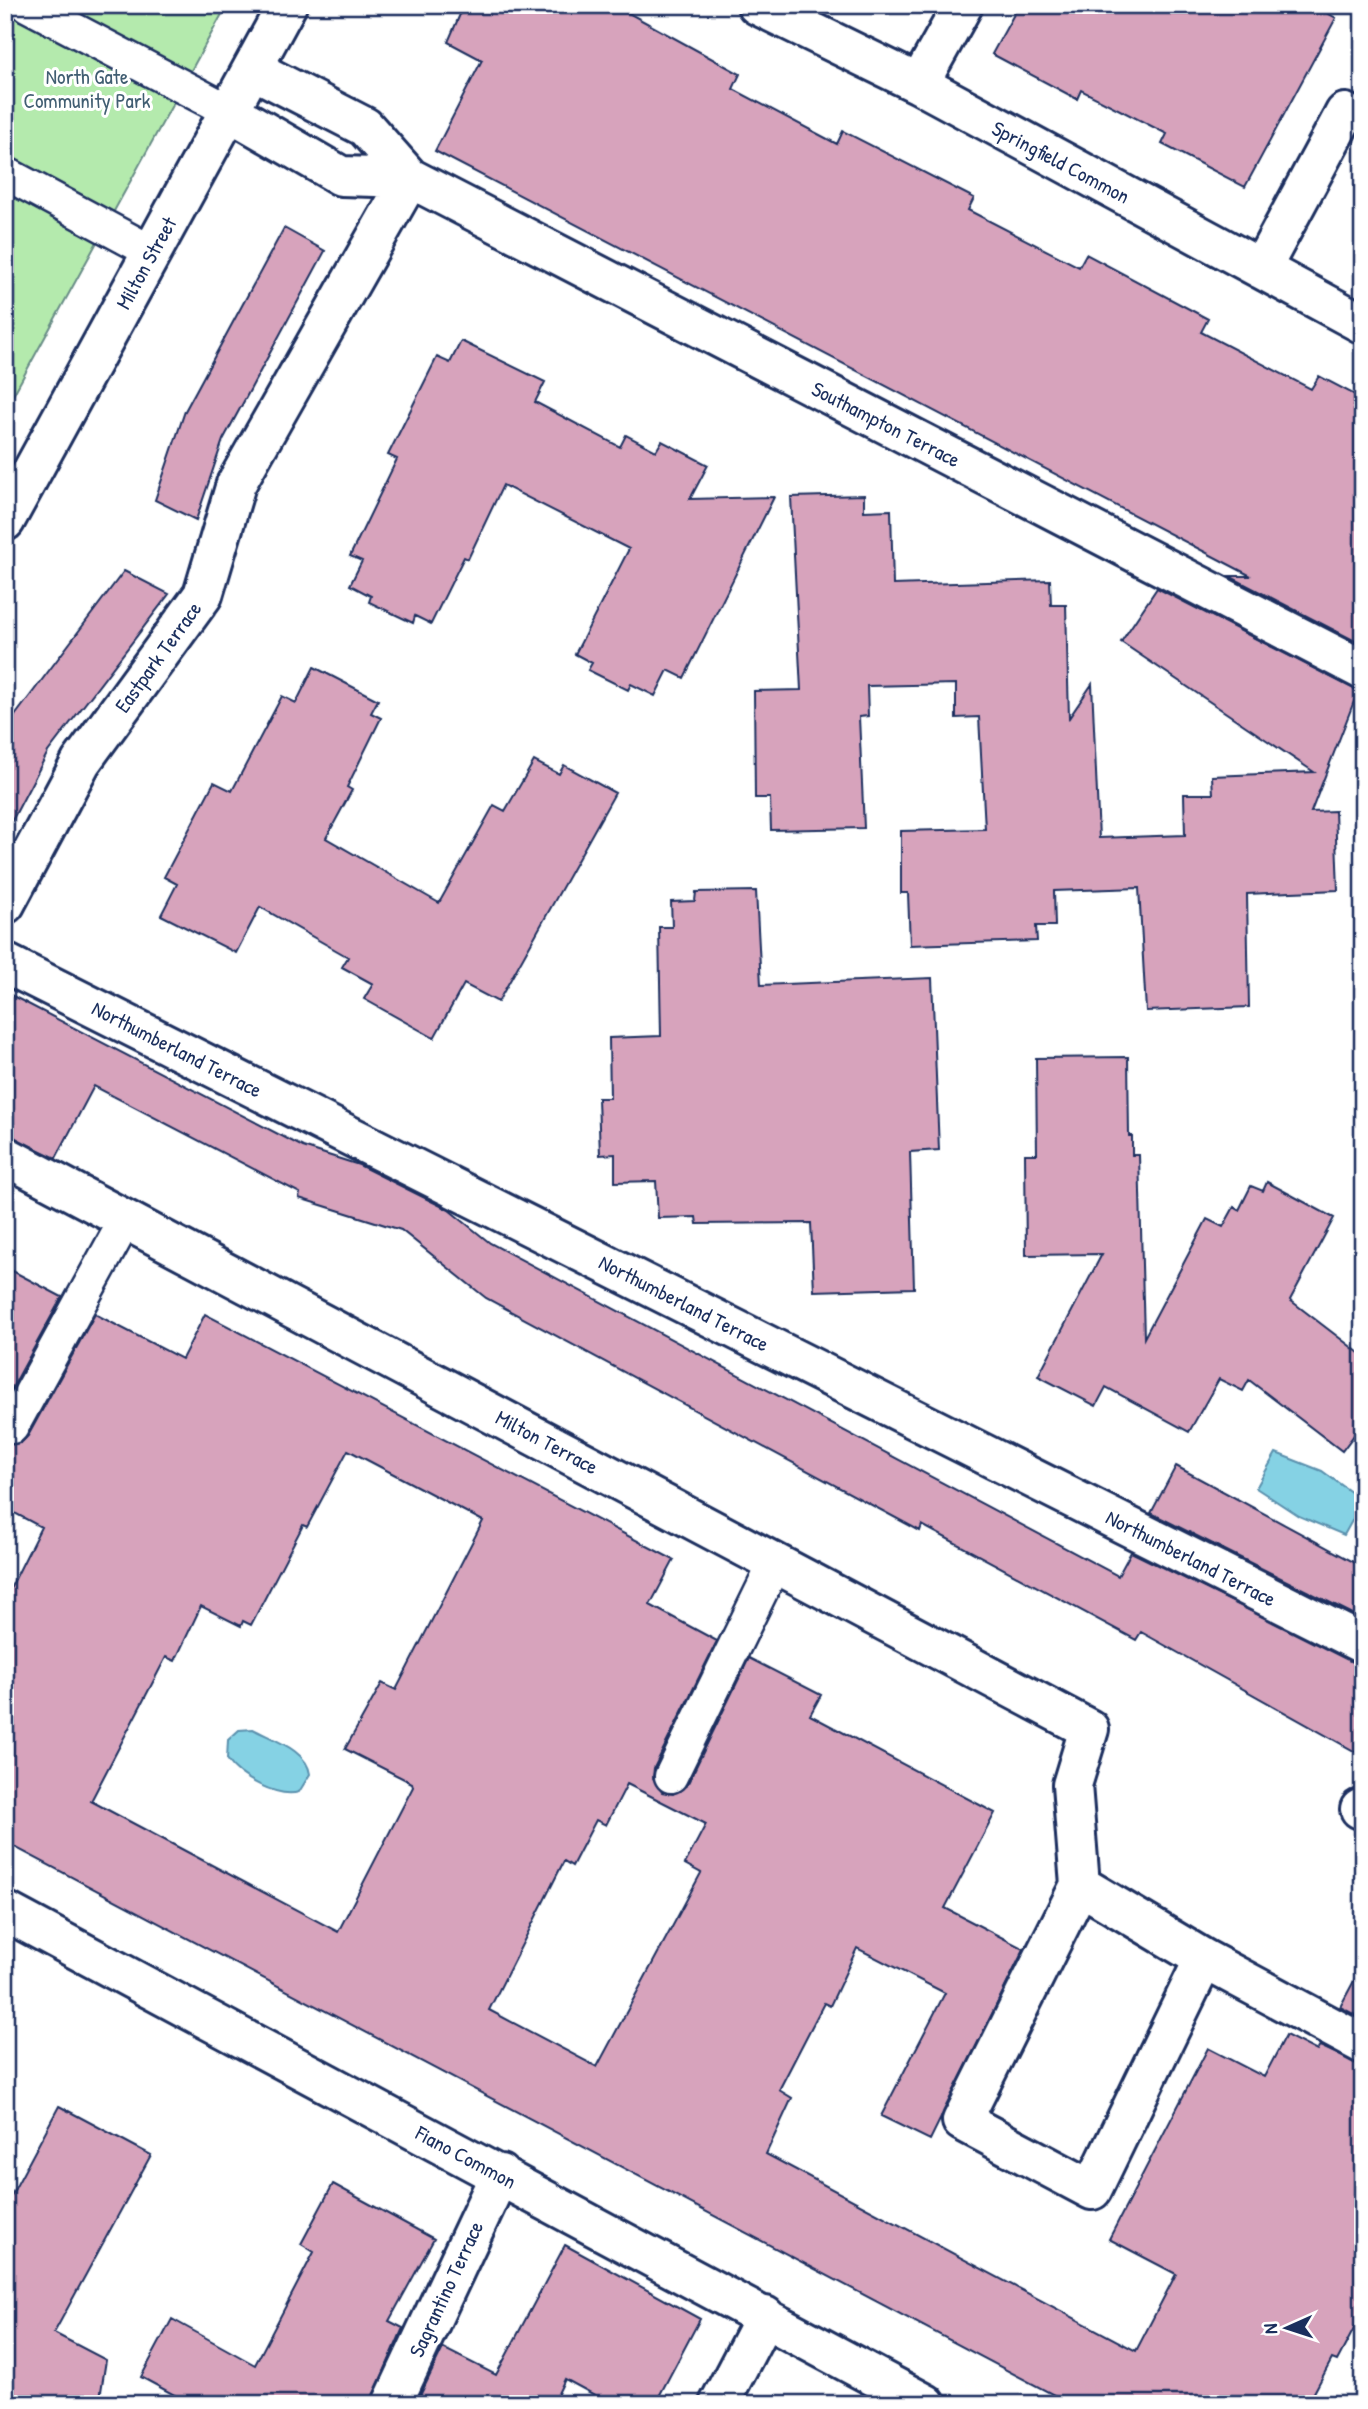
<svg xmlns="http://www.w3.org/2000/svg" width="1368" height="2409" font-family="'Patrick Hand',sans-serif">
	<style>
		.green { fill: #b4eaad; stroke: #688c86; stroke-width: 2 }
		.water { fill: #85d2e4; stroke: #5b91ae; stroke-width: 2 }
		.building { fill: #d7a3bc; stroke: #1b2f5e; stroke-width: 2; fill-rule: evenodd }
		.lines { fill: none; stroke-linecap: round; stroke-linejoin: round }
		.service-casing { stroke: #1b2f5e; stroke-width: 37 }
		.minor-casing { stroke: #1b2f5e; stroke-width: 44 }
		.service { stroke: #fff; stroke-width: 32 }
		.minor { stroke: #fff; stroke-width: 38 }
		.labels { text-anchor: middle; dominant-baseline: central; stroke-width: 6; stroke-linejoin: round; paint-order: stroke }
		.park-label { font-size: 21px; fill: #415e72; stroke: #fff }
		.street-label { font-size: 21px; fill: #1b2f5e; stroke: #fff }
	</style>
	<rect width="100%" height="100%" fill="#fff"/>
	<filter id="ink" filterUnits="userSpaceOnUse"><feTurbulence type="fractalNoise" baseFrequency=".0143" numOctaves="2"/><feDisplacementMap in="SourceGraphic" scale="14" xChannelSelector="R" yChannelSelector="G"/><feConvolveMatrix kernelMatrix="1 2 1 2 8 2 1 2 1" color-interpolation-filters="sRGB"/></filter>
	<g filter="url(#ink)">
		<path class="green" d="M 5,5 L 227,5 L 5,410 Z"/>
		<path class="water" d="M 1276,1453 L 1322,1471 L 1363,1501 L 1344,1535 L 1299,1516 L 1256,1488 Z
			M 253,1729 C 273,1740 307,1750 310,1774 L 299,1792 C 278,1798 239,1778 227,1759 L 228,1740 L 239,1730 Z"/>
		<path class="building" d="M 464,5 L 614,5 L 740,74 L 733,89 L 837,144 L 843,131 L 974,198 L 968,210 L 1079,267 L 1086,254 L 1208,319 L 1201,332 L 1311,389 L 1319,376 L 1363,399 L 1363,645 L 1229,576 L 1251,576 L 435,151 L 482,60 L 448,42 Z
			M 1019,5 L 1313,5 L 1336,18 L 1245,187 L 1162,144 L 1167,134 L 1081,90 L 1077,99 L 992,54 Z
			M 284,228 L 325,251 L 223,440 L 196,520 L 155,500 L 185,411 Z
			M 461,341 L 545,382 L 535,402 L 620,447 L 626,435 L 656,451 L 662,441 L 708,465 L 690,499 L 774,497 L 684,678 L 668,670 L 655,696 L 631,684 L 628,690 L 588,670 L 592,663 L 575,654 L 629,549 L 503,485 L 468,559 L 464,557 L 431,624 L 415,616 L 413,623 L 369,602 L 371,596 L 350,585 L 362,561 L 350,556 L 397,459 L 388,455 L 437,357 L 450,363 Z
			M 864,495 L 864,511 L 891,510 L 893,585 L 1050,580 L 1051,605 L 1066,605 L 1069,718 L 1092,684 L 1099,838 L 1185,835 L 1184,794 L 1213,794 L 1212,776 L 1314,772 L 1121,642 L 1157,588 L 1358,691 L 1311,812 L 1335,811 L 1338,890 L 1247,894 L 1249,1007 L 1146,1011 L 1139,888 L 1054,891 L 1055,926 L 1036,926 L 1037,941 L 910,945 L 908,893 L 901,893 L 901,831 L 985,829 L 979,717 L 956,718 L 956,684 L 867,686 L 868,716 L 859,717 L 864,828 L 771,830 L 770,798 L 755,798 L 754,691 L 801,690 L 791,497 Z
			M 124,571 L 169,594 L 48,752 L 5,834 L 5,729 Z
			M 314,667 L 378,700 L 371,713 L 381,718 L 347,787 L 352,790 L 326,838 L 439,903 L 494,805 L 505,811 L 534,761 L 559,774 L 564,765 L 615,793 L 498,1002 L 464,984 L 434,1038 L 364,999 L 373,984 L 342,967 L 348,957 L 260,907 L 236,953 L 161,915 L 177,884 L 164,877 L 214,782 L 232,791 L 282,696 L 296,703 Z
			M 756,891 L 761,985 L 932,978 L 939,1150 L 910,1152 L 914,1288 L 814,1291 L 811,1223 L 697,1224 L 696,1217 L 658,1218 L 656,1181 L 615,1182 L 615,1154 L 600,1155 L 598,1098 L 610,1098 L 609,1038 L 661,1036 L 659,927 L 672,927 L 671,902 L 695,901 L 696,892 Z
			M 5,992 L 303,1147 L 359,1165 L 449,1210 L 490,1243 L 1118,1576 L 1131,1552 L 1363,1666 L 1363,1756 L 1141,1632 L 1136,1640 L 922,1525 L 920,1531 L 486,1298 L 401,1230 L 299,1198 L 300,1193 L 94,1086 L 56,1158 L 5,1134 Z
			M 1128,1057 L 1129,1136 L 1132,1136 L 1132,1155 L 1139,1155 L 1144,1338 L 1207,1219 L 1223,1227 L 1234,1207 L 1239,1210 L 1251,1186 L 1263,1191 L 1267,1182 L 1334,1218 L 1290,1300 L 1363,1356 L 1363,1423 L 1342,1451 L 1249,1380 L 1243,1391 L 1219,1379 L 1189,1432 L 1106,1387 L 1096,1406 L 1038,1376 L 1102,1254 L 1026,1255 L 1025,1154 L 1037,1154 L 1036,1058 Z
			M 5,1267 L 62,1297 L 5,1401 Z
			M 95,1314 L 182,1359 L 205,1314 L 674,1560 L 650,1605 L 717,1641 L 654,1768 L 653,1778 L 662,1792 L 673,1794 L 687,1785 L 749,1658 L 821,1695 L 810,1715 L 995,1813 L 945,1908 L 1024,1949 L 930,2140 L 881,2116 L 945,1993 L 857,1948 L 830,2006 L 824,2003 L 779,2090 L 792,2098 L 766,2154 L 1136,2351 L 1176,2274 L 1109,2239 L 1208,2048 L 1264,2077 L 1286,2035 L 1317,2051 L 1320,2046 L 1363,2066 L 1363,2312 L 1337,2361 L 1332,2359 L 1308,2404 L 1071,2404 L 5,1842 L 5,1599 L 41,1527 L 5,1508 L 5,1444 L 21,1443 L 28,1436 ZM 348,1450 L 483,1521 L 396,1690 L 382,1683 L 345,1749 L 412,1783 L 413,1787 L 338,1932 L 91,1801 L 166,1657 L 175,1661 L 201,1606 L 241,1626 L 243,1621 L 251,1625 L 303,1525 L 307,1527 ZM 627,1784 L 706,1824 L 685,1864 L 701,1873 L 597,2067 L 489,2010 L 564,1861 L 572,1866 L 596,1820 L 606,1825 Z
			M 1176,1466 L 1363,1567 L 1363,1619 L 1151,1513 Z
			M 1363,1964 L 1363,2019 L 1340,2007 Z
			M 59,2106 L 151,2155 L 54,2333 L 106,2360 L 99,2404 L 5,2404 L 5,2207 Z
			M 333,2184 L 434,2239 L 389,2321 L 403,2328 L 370,2404 L 191,2404 L 141,2377 L 172,2319 L 255,2365 L 314,2252 L 301,2244 Z
			M 565,2245 L 700,2319 L 655,2404 L 611,2404 L 565,2379 L 553,2404 L 416,2404 L 443,2348 L 496,2375 Z"/>
		<g class="lines">
			<g class="service-casing">
				<path id="service" d="M 27,5 L 229,111
					M 5,173 L 152,252
					M 12,1427 L 126,1219
					M 671,1776 L 775,1563"/>
			</g>
			<g class="minor-casing">
				<path id="minor" d="M 757,5 L 919,84 L 1363,324
					M 252,69 L 365,127 L 410,178 L 1363,670
					M 919,84 L 963,5
					M 229,111 L 341,176 L 410,178
					M 1261,269 L 1345,113
					M 5,521 L 287,5
					M 5,904 L 81,762 L 203,595 L 236,484 L 410,178
					M 5,963 L 1363,1644
					M 5,1156 L 1089,1729 L 1072,1785 L 1080,1885 L 962,2121 L 1092,2190 L 1204,1959
					M 1360,1809 L 1363,1810
					M 1080,1885 L 1204,1959 L 1363,2044
					M 5,1911 L 926,2404
					M 392,2404 L 500,2174
					M 719,2404 L 765,2316"/>
			</g>
			<use href="#service" class="service"/>
			<use href="#minor" class="minor"/>
		</g>
	</g>
	<g class="labels">
		<g class="park-label">
			<text x="87" y="76">North Gate<tspan x="87" dy="24">Community Park</tspan></text>
		</g>
		<g class="street-label">
			<text transform="translate(1061 162) rotate(28)">Springfield Common</text>
			<text transform="translate(146 263) rotate(-61)">Milton Street</text>
			<text transform="translate(886 424) rotate(27)">Southampton Terrace</text>
			<text transform="translate(158 657) rotate(-54)">Eastpark Terrace</text>
			<text transform="translate(177 1049) rotate(27)">Northumberland Terrace</text>
			<text transform="translate(684 1303) rotate(27)">Northumberland Terrace</text>
			<text transform="translate(547 1442) rotate(28)">Milton Terrace</text>
			<text transform="translate(1191 1558) rotate(27)">Northumberland Terrace</text>
			<text transform="translate(466 2157) rotate(28)">Fiano Common</text>
			<text transform="translate(446 2289) rotate(-65)">Sagrantino Terrace</text>
		</g>
	</g>
	<rect width="1368" height="2409" fill="none" stroke="#fff" stroke-width="28"/>
	<rect x="14" y="14" width="1340" height="2381" fill="none" stroke="#1b2f5e" stroke-width="2.5" filter="url(#ink)"/>
	<g transform="translate(1287 2328) rotate(267)" stroke="#ffffff" stroke-width="5" paint-order="stroke">
	<path d="M0-5L12 26L0 18L-12 26Z" fill="#1b2f5e"/>
	<text y="-10" font-size="19" font-weight="bold" text-anchor="middle" fill="#1b2f5e">N</text>
	</g>
</svg>
